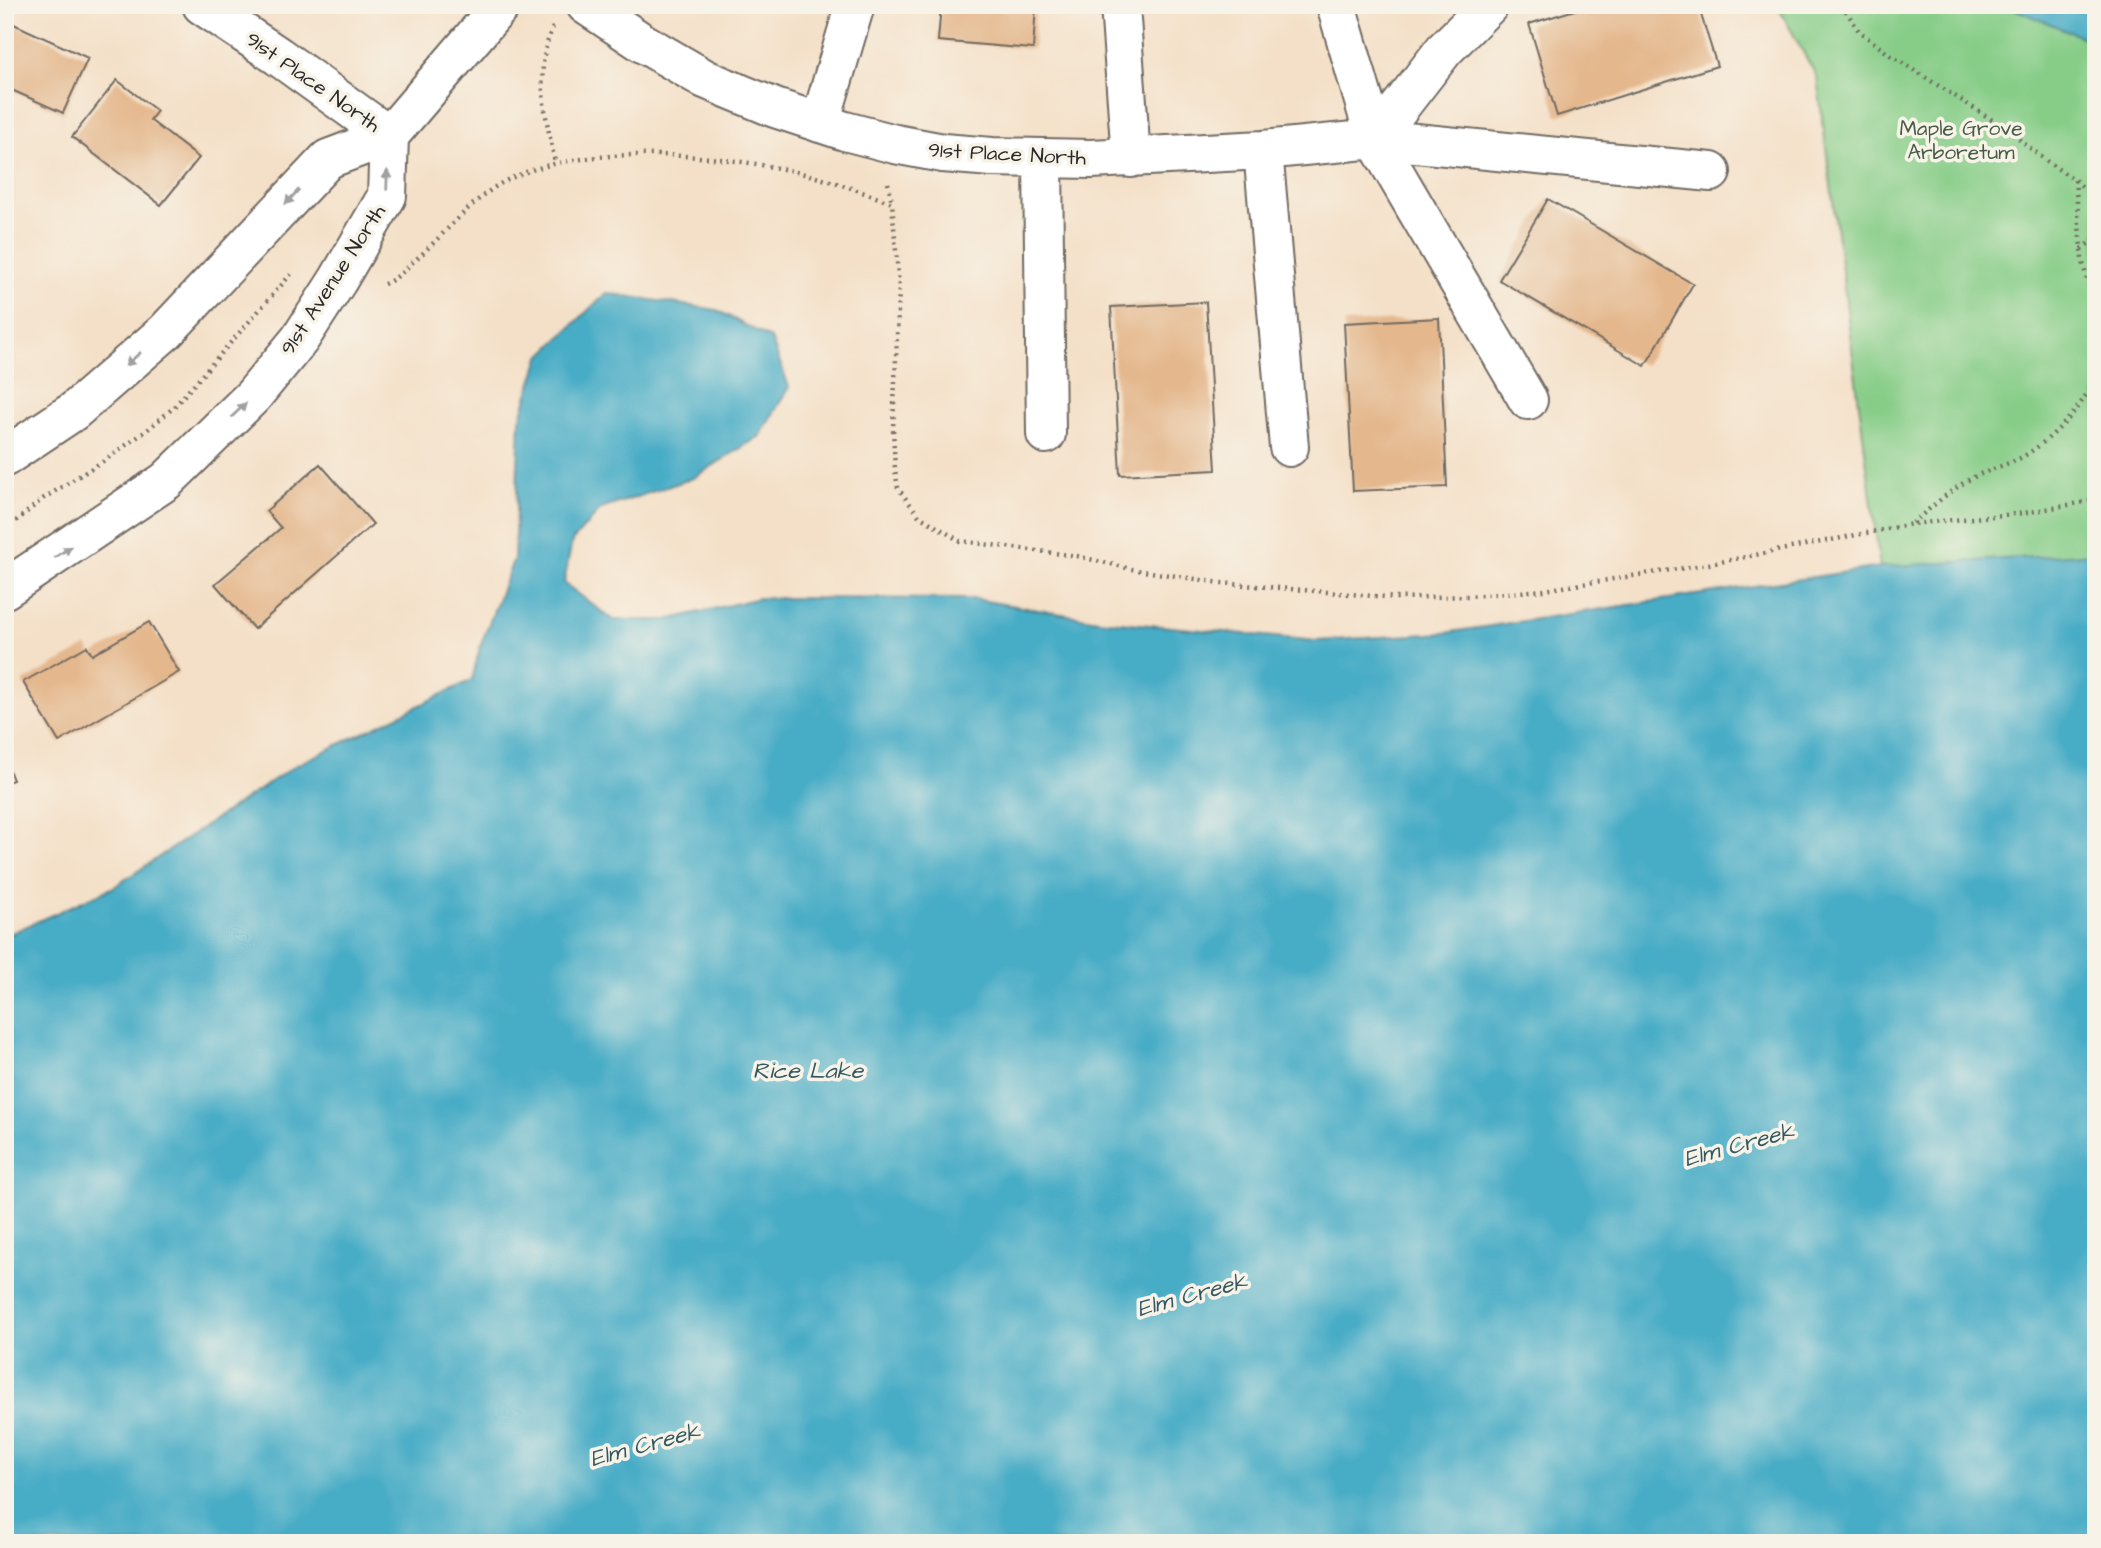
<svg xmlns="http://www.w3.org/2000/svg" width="2101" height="1548" font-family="'Architects Daughter',sans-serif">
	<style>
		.green { fill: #87cd88; stroke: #597c5a; stroke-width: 2 }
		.water { fill: #46acc6; stroke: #386c78; stroke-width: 2 }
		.building { fill: #e4b78c }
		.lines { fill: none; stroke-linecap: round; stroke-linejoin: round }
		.minor-casing { stroke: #716a62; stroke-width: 42 }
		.path { stroke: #716a62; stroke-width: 4.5; stroke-dasharray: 2 5; stroke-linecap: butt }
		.minor { stroke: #fff; stroke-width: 38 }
		.oneway { fill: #a0a0a0 }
		.labels { text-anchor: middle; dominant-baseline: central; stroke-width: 7; stroke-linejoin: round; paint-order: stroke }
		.street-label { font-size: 21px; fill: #2b2b2b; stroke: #f7f3e8 }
		.park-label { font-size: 21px; fill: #475c47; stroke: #f7f3e8 }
		.water-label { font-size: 23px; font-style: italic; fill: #345861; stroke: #f7f3e8 }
	</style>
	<rect width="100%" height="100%" fill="#f7f3e8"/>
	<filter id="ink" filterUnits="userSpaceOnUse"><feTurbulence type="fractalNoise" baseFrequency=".0143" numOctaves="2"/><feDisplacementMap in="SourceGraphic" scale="14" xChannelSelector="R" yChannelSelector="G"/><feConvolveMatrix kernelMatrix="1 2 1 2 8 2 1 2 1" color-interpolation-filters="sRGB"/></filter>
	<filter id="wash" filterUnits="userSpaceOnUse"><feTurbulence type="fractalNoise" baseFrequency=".00686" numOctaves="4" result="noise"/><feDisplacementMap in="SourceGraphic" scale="28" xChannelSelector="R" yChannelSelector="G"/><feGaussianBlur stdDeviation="1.57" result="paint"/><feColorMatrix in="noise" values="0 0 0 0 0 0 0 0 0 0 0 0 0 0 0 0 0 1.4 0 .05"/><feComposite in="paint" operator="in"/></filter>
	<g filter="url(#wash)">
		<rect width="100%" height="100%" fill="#f4e0c8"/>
		<path class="green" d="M 1777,5 L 2096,5 L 2096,572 L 1880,567 L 1817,77 Z"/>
		<path class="water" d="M 2005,5 L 2096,5 L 2096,43 Z
			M 606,293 L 717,310 L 771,339 L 789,387 L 760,436 L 693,478 L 601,509 L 572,541 L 564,583 L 613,620 L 667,620 L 759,598 L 974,599 L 1098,620 L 1317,641 L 1444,633 L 1880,567 L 2096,553 L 2096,1543 L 5,1543 L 5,936 L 114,887 L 296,765 L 472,680 L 480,647 L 514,558 L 520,420 L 540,357 Z"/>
		<g id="blocks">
			<path class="building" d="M 941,5 L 1036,5 L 1033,49 L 938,41 Z
				M 1591,5 L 1698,5 L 1717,66 L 1557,116 L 1529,24 Z
				M 5,20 L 88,58 L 63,113 L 5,87 Z
				M 117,80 L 157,111 L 150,120 L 199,158 L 161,205 L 72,137 Z
				M 1548,199 L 1693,284 L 1645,366 L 1499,280 Z
				M 1206,302 L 1216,470 L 1120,475 L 1111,307 Z
				M 1439,318 L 1447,487 L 1353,491 L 1344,323 Z
				M 320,464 L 373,524 L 254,629 L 215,584 L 281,528 L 266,511 Z
				M 149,622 L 179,672 L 59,742 L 23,682 L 87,646 L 92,655 Z
				M 5,760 L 13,780 L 5,783 Z"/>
		</g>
	</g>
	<g filter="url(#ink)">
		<use href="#blocks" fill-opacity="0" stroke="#716a62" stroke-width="2"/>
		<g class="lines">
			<g class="minor-casing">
				<path id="minor" d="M 202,5 L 278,56 L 389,136
					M 586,5 L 643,43 L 705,79 L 775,108 L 845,131 L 895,144 L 943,153 L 992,157 L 1091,159 L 1263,150 L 1375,139 L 1711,172
					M 1120,5 L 1131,158
					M 1336,5 L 1375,139 L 1528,400
					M 820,123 L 855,5
					M 1375,139 L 1444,50 L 1489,5
					M 1263,150 L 1289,447
					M 1043,159 L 1046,434
					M 5,457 L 74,411 L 166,331 L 328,159 L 389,136 L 501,5
					M 5,589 L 166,481 L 253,396 L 300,339 L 338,280 L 387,196 L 389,136"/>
			</g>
			<path class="path" d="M 1842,5 L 1859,31 L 1890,55 L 2005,128 L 2049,163 L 2075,180 L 2096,199
				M 553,27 C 533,71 546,117 555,162
				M 2075,180 L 2082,259 L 2096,317
				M 888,183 L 892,202
				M 2081,249 L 2096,238
				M 384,284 C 395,280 404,271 413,262 C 441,238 464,208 495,187 C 570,139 728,153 812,176 C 839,183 865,193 892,203 L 899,287 L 893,429 L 895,470 L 898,488 L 919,516 L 960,541 L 1077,556 L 1131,569 L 1221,583 L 1397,598 L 1470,596 L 1544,590 L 1715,563 L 1912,524 L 2024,513 L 2096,500
				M 1912,523 C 1932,507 1951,489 1974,477 C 1990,469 2008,465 2024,456 C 2053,438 2084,407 2096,375
				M 5,530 L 44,498 L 108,458 L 146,431 L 174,407 L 291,274"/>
			<use href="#minor" class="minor"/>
		</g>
		<defs><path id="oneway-solid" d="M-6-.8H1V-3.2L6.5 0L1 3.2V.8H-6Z" transform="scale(1.75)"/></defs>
		<g class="oneway">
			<use href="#oneway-solid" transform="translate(387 180) rotate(-88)"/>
			<use href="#oneway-solid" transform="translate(292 197) rotate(133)"/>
			<use href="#oneway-solid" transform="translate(133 359) rotate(139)"/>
			<use href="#oneway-solid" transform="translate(239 410) rotate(-44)"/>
			<use href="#oneway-solid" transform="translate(63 552) rotate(-34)"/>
		</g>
	</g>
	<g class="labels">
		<g class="street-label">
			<text transform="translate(313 82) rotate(35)">91st Place North</text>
			<text transform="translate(1007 154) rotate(3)">91st Place North</text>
			<text transform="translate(333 280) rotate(-57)">91st Avenue North</text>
		</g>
		<g class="park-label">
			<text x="1961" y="128">Maple Grove<tspan x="1961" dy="24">Arboretum</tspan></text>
		</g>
		<g class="water-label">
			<text x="808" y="1071">Rice Lake</text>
			<text transform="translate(1739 1145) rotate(-15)">Elm Creek</text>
			<text transform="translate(1192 1295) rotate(-15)">Elm Creek</text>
			<text transform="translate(645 1445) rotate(-15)">Elm Creek</text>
		</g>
	</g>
	<rect width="2101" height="1548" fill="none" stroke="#f7f3e8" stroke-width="28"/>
</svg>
